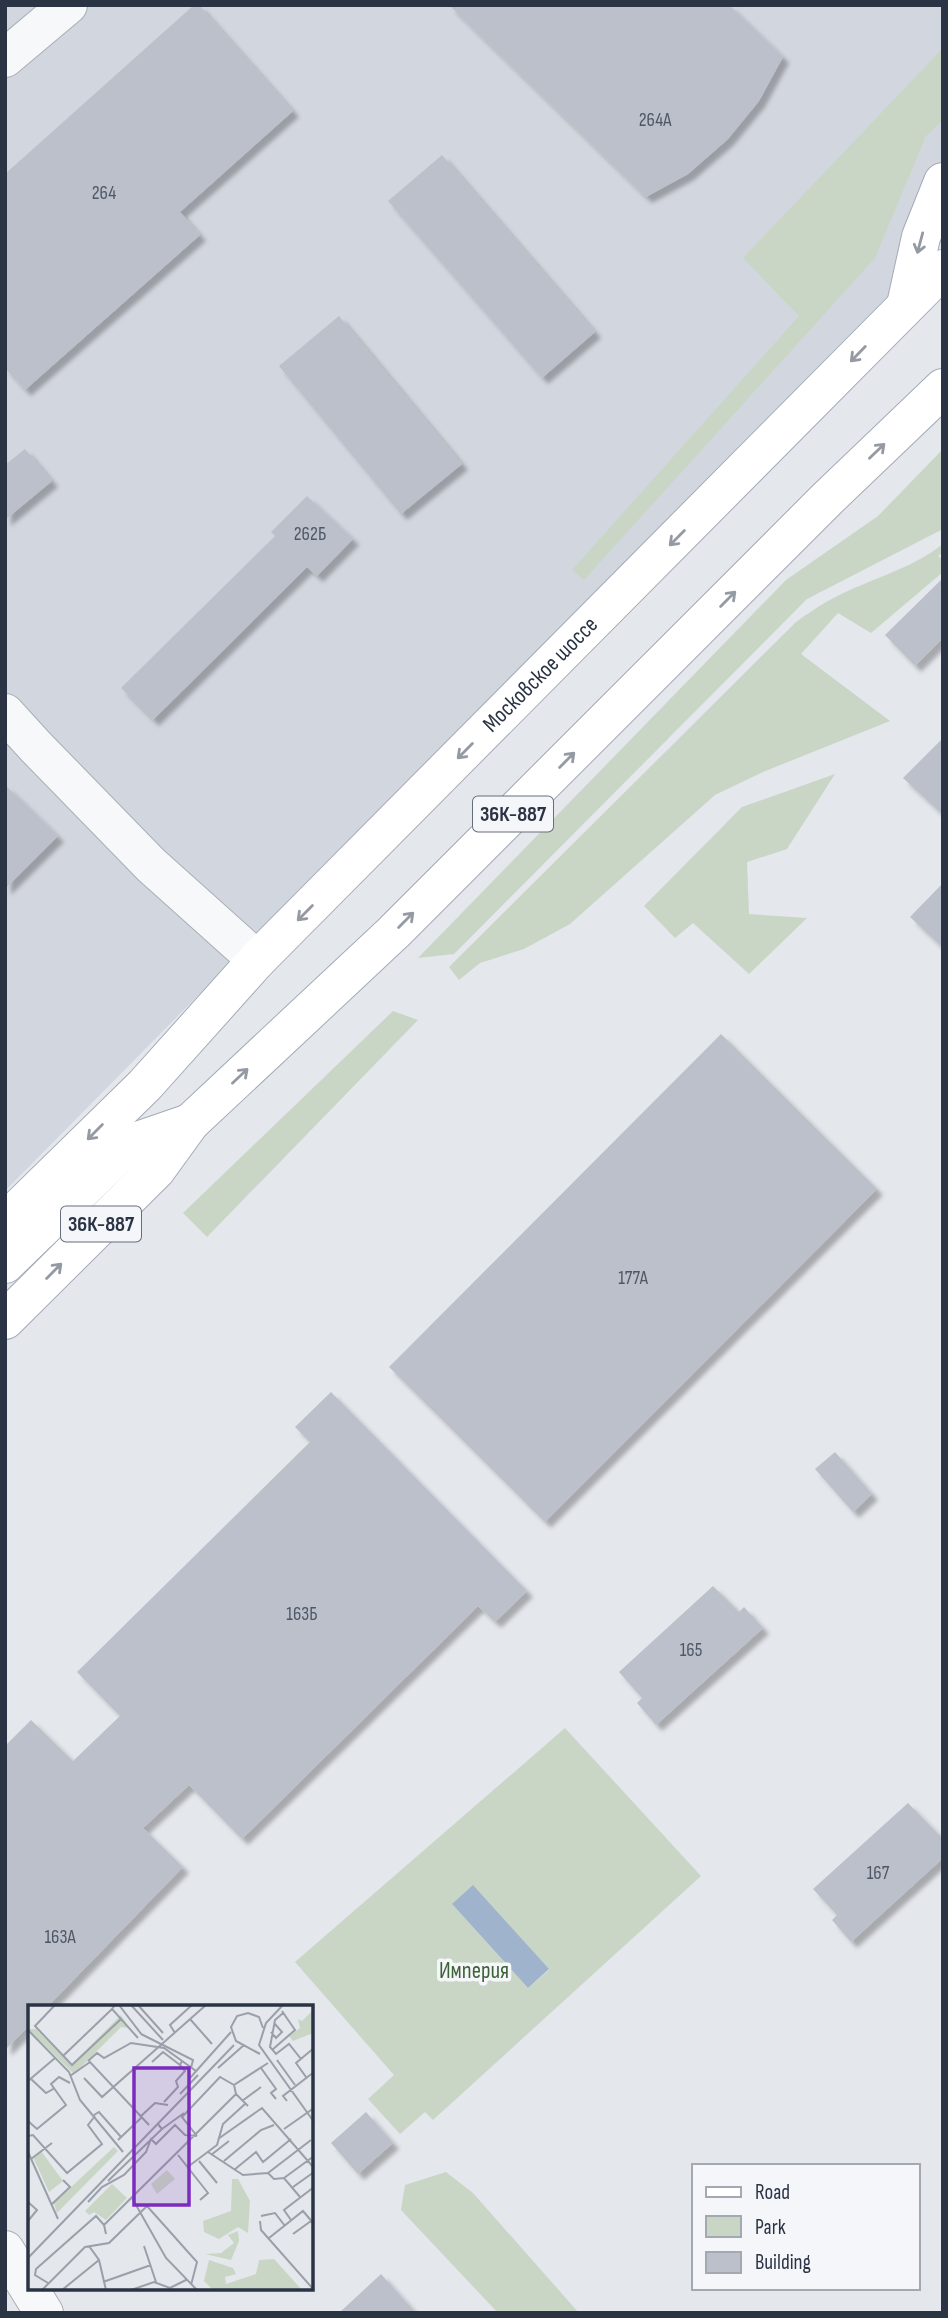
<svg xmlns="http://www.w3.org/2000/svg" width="948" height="2318" font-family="'Sofia Sans Condensed',sans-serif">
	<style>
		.built { fill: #d2d6de }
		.green { fill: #c9d6c5; fill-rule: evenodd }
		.water { fill: #9fb4cc }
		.building { fill: #bbc0ca; filter: url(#shadow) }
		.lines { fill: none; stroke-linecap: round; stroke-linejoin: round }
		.street-casing { stroke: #a9aeb7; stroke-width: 40 }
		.primary-casing { stroke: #a3abb8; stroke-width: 40 }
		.street { stroke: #f7f8fa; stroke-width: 38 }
		.primary { stroke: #fff; stroke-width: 38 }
		.oneway { stroke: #959aa2 }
		.labels { text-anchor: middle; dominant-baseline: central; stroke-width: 7; stroke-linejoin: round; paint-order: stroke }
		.number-label { font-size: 19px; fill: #4f5766 }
		.shield { fill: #f4f6f9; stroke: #676e7b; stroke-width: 2 }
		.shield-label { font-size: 21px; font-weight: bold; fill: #2b3445 }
		.street-label { font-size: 23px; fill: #2b3445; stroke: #f4f6f9 }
		.park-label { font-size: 23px; fill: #3f6138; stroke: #f4f6f9 }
		.inset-road { fill: none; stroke: #9a9fa9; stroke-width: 2 }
		.view { fill: #7b2cbf; fill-opacity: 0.15; stroke: #7b2cbf; stroke-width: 3.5 }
		.inset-edge { fill: none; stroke: #2b3445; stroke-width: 3.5 }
	</style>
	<defs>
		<filter id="shadow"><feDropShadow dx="6" dy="6" stdDeviation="2" flood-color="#0004"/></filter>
	</defs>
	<rect width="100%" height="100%" fill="#e4e7ec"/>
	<path class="built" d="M 5,5 L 943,5 L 943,241 L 5,1191 Z"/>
	<path class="green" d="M 943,48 L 943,120 L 926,136 L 875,258 L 584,580 L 572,570 L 799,316 L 743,258 Z
		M 943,449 L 943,529 L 807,599 L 454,954 L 418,958 L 786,580 L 878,516 Z
		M 943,544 L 943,552 L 938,556 L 943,560 L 943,572 L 871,633 L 838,613 L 801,654 L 890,721 L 763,772 L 715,795 L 570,924 L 524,949 L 480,963 L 459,980 L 449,967 L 796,622 C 806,615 817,607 828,601 C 865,580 909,571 943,544 Z
		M 835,774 L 787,849 L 747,862 L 749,914 L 807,918 L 749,974 L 693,923 L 675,938 L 644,906 L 742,807 Z
		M 393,1011 L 418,1020 L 207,1237 L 183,1213 Z
		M 565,1728 L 701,1876 L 433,2120 L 425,2112 L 400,2134 L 368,2099 L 394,2075 L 295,1962 ZM 452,1904 L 549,1969 L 549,1970 L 528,1988 Z
		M 446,2172 L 473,2193 L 579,2313 L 498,2313 L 401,2210 L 405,2185 Z"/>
	<path class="water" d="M 473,1885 L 549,1969 L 528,1988 L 452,1904 Z"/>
	<path class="building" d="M 194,5 L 199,5 L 293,111 L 180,212 L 200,235 L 25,390 L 5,368 L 5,174 Z
		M 449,5 L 729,5 L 783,57 L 759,101 L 728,139 L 688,174 L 646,197 Z
		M 442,155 L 595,332 L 542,378 L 388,201 Z
		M 339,316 L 462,464 L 401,514 L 279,366 Z
		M 25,449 L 52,481 L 5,520 L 5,465 Z
		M 307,496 L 353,539 L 317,576 L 307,567 L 153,720 L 121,688 L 275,536 L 271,532 Z
		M 943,578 L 943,638 L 915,666 L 885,635 Z
		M 943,738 L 943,815 L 903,778 Z
		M 5,785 L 58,836 L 5,889 Z
		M 943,883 L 943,948 L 910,917 Z
		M 721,1034 L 877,1189 L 545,1522 L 389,1367 Z
		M 331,1392 L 527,1591 L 495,1622 L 478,1606 L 242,1839 L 189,1785 L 143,1828 L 183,1867 L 48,2006 L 30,2006 L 30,2025 L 5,2050 L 5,1746 L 31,1720 L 73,1761 L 120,1716 L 77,1672 L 310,1442 L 295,1427 Z
		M 835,1452 L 872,1494 L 853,1512 L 815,1469 Z
		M 713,1586 L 739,1612 L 744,1607 L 763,1628 L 656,1725 L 637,1703 L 642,1698 L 619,1672 Z
		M 908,1803 L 943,1839 L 943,1858 L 851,1942 L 832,1920 L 837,1915 L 813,1889 Z
		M 366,2112 L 393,2143 L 358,2174 L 331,2143 Z
		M 381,2274 L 416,2313 L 339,2313 Z"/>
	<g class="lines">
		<g class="street-casing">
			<path id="street" d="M 5,58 L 68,5
				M 5,713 L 36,747 L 151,865 L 257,960
				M 5,2250 L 44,2313"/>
		</g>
		<g class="primary-casing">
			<g id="primary">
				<path d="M 906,305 L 921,237 L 943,182"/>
				<path id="s1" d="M 5,1222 L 145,1085 L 257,960 L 943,269"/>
				<path d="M 5,1264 L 129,1144 L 190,1123"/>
				<path d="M 5,1320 L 156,1170 L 190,1123 L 394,932 L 828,498 L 943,388"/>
			</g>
		</g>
		<use href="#street" class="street"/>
		<use href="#primary" class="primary"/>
	</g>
	<defs><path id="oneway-shaft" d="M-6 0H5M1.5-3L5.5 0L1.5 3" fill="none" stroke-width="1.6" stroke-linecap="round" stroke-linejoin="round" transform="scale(1.75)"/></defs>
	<g class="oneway">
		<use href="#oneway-shaft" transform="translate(920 243) rotate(105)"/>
		<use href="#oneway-shaft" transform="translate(858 354) rotate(134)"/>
		<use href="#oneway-shaft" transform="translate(877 451) rotate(-44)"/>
		<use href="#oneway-shaft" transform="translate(677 538) rotate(135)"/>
		<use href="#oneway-shaft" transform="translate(728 599) rotate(-45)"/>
		<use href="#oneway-shaft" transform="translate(465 751) rotate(135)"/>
		<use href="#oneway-shaft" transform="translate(567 760) rotate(-45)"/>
		<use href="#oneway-shaft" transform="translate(305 913) rotate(135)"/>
		<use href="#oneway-shaft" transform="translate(406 920) rotate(-45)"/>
		<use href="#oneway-shaft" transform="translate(240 1076) rotate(-43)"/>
		<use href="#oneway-shaft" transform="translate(95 1132) rotate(135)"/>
		<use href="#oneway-shaft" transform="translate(54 1271) rotate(-45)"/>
	</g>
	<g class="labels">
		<g class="number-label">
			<text x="655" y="120">264А</text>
			<text x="104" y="193">264</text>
			<text x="310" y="534">262Б</text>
			<text x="633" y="1278">177А</text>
			<text x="302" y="1614">163Б</text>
			<text x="691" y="1650">165</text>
			<text x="878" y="1873">167</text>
			<text x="60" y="1937">163А</text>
		</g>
		<g class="shield">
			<rect x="473" y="796.5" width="80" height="35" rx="5"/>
			<rect x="61" y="1206.5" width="80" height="35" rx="5"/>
		</g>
		<g class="shield-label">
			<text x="513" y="814">36К-887</text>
			<text x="101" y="1224">36К-887</text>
		</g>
		<g class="street-label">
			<text stroke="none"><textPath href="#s1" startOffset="766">Московское шоссе</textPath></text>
		</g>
		<g class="park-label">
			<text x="474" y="1971">Империя</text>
		</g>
	</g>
	<g transform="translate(28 2005)">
		<rect width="285" height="285" fill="#e4e7ec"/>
		<path d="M 285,5 L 285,28 L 265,36 L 261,31 L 272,23 L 270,14 L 274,16 ZM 93,10 L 101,23 L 93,22 L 46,69 L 0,24 L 8,24 L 43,60 ZM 86,142 L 90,146 L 29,208 L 26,198 ZM 13,146 L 35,176 L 21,187 L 5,152 ZM 139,165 L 147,174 L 129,189 L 123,179 ZM 204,174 L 210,174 L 222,196 L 220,228 L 210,222 L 191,234 L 176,227 L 175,216 L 203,206 ZM 84,179 L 99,193 L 78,215 L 66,207 L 61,210 L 57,206 ZM 210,226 L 211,236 L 203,255 L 177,249 L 193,248 L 206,238 L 200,230 ZM 246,254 L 274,285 L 185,285 L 176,276 L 181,255 L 205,263 L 208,269 L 197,272 L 198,279 L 228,269 L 231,255 Z" fill="#c9d6c5"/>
		<path class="inset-road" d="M 27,0 L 7,21 L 44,60 L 93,14M 87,0 L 84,4 L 110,33M 91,0 L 114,30M 103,0 L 135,35M 110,0 L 135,28M 255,0 L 238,18 L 231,40 L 286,117M 255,8 L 247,15 L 242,42 L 248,49 L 261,39 L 273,54M 162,14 L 184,39M 0,25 L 41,67 L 52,95 L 95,147M 243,27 L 248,33 L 254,27 L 246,18M 147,28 L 142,20 L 164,0M 113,29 L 165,55 L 163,63M 244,45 L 267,25 L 254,6M 232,49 L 208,36 L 203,22 L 209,11 L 220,8 L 231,12 L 235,23M 35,51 L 84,4M 249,55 L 267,80M 60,56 L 69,48 L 76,53 L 103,38 L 136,43 L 168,66M 124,57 L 135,47 L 152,60M 190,63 L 216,40M 233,63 L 248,84 L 243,88 L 248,94M 42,71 L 62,57 L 121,120M 278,72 L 268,58 L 286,43M 56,73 L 74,92 L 178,0M 162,73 L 203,27M 3,74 L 18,88 L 27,83M 0,76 L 27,53M 152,89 L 170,70M 214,96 L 233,82M 259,96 L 255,91 L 286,67M 136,97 L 150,82 L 148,76 L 157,66 L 152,60 L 154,56M 220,101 L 208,89 L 206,80 L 240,58M 66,110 L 71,107 L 93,132M 112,112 L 127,98 L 140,100M 0,116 L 9,124 L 38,100 L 23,79 L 31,72 L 42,78M 134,124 L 156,108M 256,124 L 286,103M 0,131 L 5,130 L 39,168 L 74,139 L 60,120 L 67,111M 169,131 L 154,112 L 192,72 L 206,80M 190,134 L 234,103 L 286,163M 90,135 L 113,113M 0,147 L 30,214M 180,147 L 215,170 L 240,168 L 246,174 L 256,173 L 272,192M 150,150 L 180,188 L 172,195M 183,150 L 201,136M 3,154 L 24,138M 171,156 L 189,178M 196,156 L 233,125 L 246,120M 161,161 L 189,140 L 195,119 L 217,99M 206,165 L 228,147 L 235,157 L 263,134M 240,168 L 283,135M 256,173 L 286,151M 80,176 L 134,124 L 129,118M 265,182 L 286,167M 104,193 L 138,253 L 169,285M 0,197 L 9,205 L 0,216M 60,197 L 74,182 L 96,170 L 118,147 L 123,134 L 128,139 L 147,120 L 157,130 L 169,131M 23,200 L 42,182 L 35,175M 233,211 L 247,208 L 257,221M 263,215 L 256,205 L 286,182M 232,216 L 233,225 L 286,285M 76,220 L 208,89M 265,229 L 283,216M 241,233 L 275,206 L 286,219M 61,241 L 71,255 L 78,285M 116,241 L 128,277M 0,253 L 206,40M 75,277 L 123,260M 20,278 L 7,270 L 8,264 L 68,211 L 76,220 L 78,229M 14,285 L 57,242 L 81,238 L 119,201 L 169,257 L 163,280M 34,285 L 71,255M 103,285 L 126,277 L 142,283 L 158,275"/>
		<path class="view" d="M 106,63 L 161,63 L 161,200 L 106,200 Z"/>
		<rect width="285" height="285" class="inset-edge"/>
	</g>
	<rect width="948" height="2318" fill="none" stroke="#2b3445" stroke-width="14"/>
	<rect x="692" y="2164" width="228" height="126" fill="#f4f6f9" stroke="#a4a8b1" stroke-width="2"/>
	<rect x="706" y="2187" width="35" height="10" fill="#ffffff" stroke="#a4a8b1" stroke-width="2"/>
	<text x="755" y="2199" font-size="21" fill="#2b3445">Road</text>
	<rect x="706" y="2216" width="35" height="21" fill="#c9d6c5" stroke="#a4a8b1" stroke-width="2"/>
	<text x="755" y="2234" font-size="21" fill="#2b3445">Park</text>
	<rect x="706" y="2252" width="35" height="21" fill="#bbc0ca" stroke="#a4a8b1" stroke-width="2"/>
	<text x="755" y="2269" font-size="21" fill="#2b3445">Building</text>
</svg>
